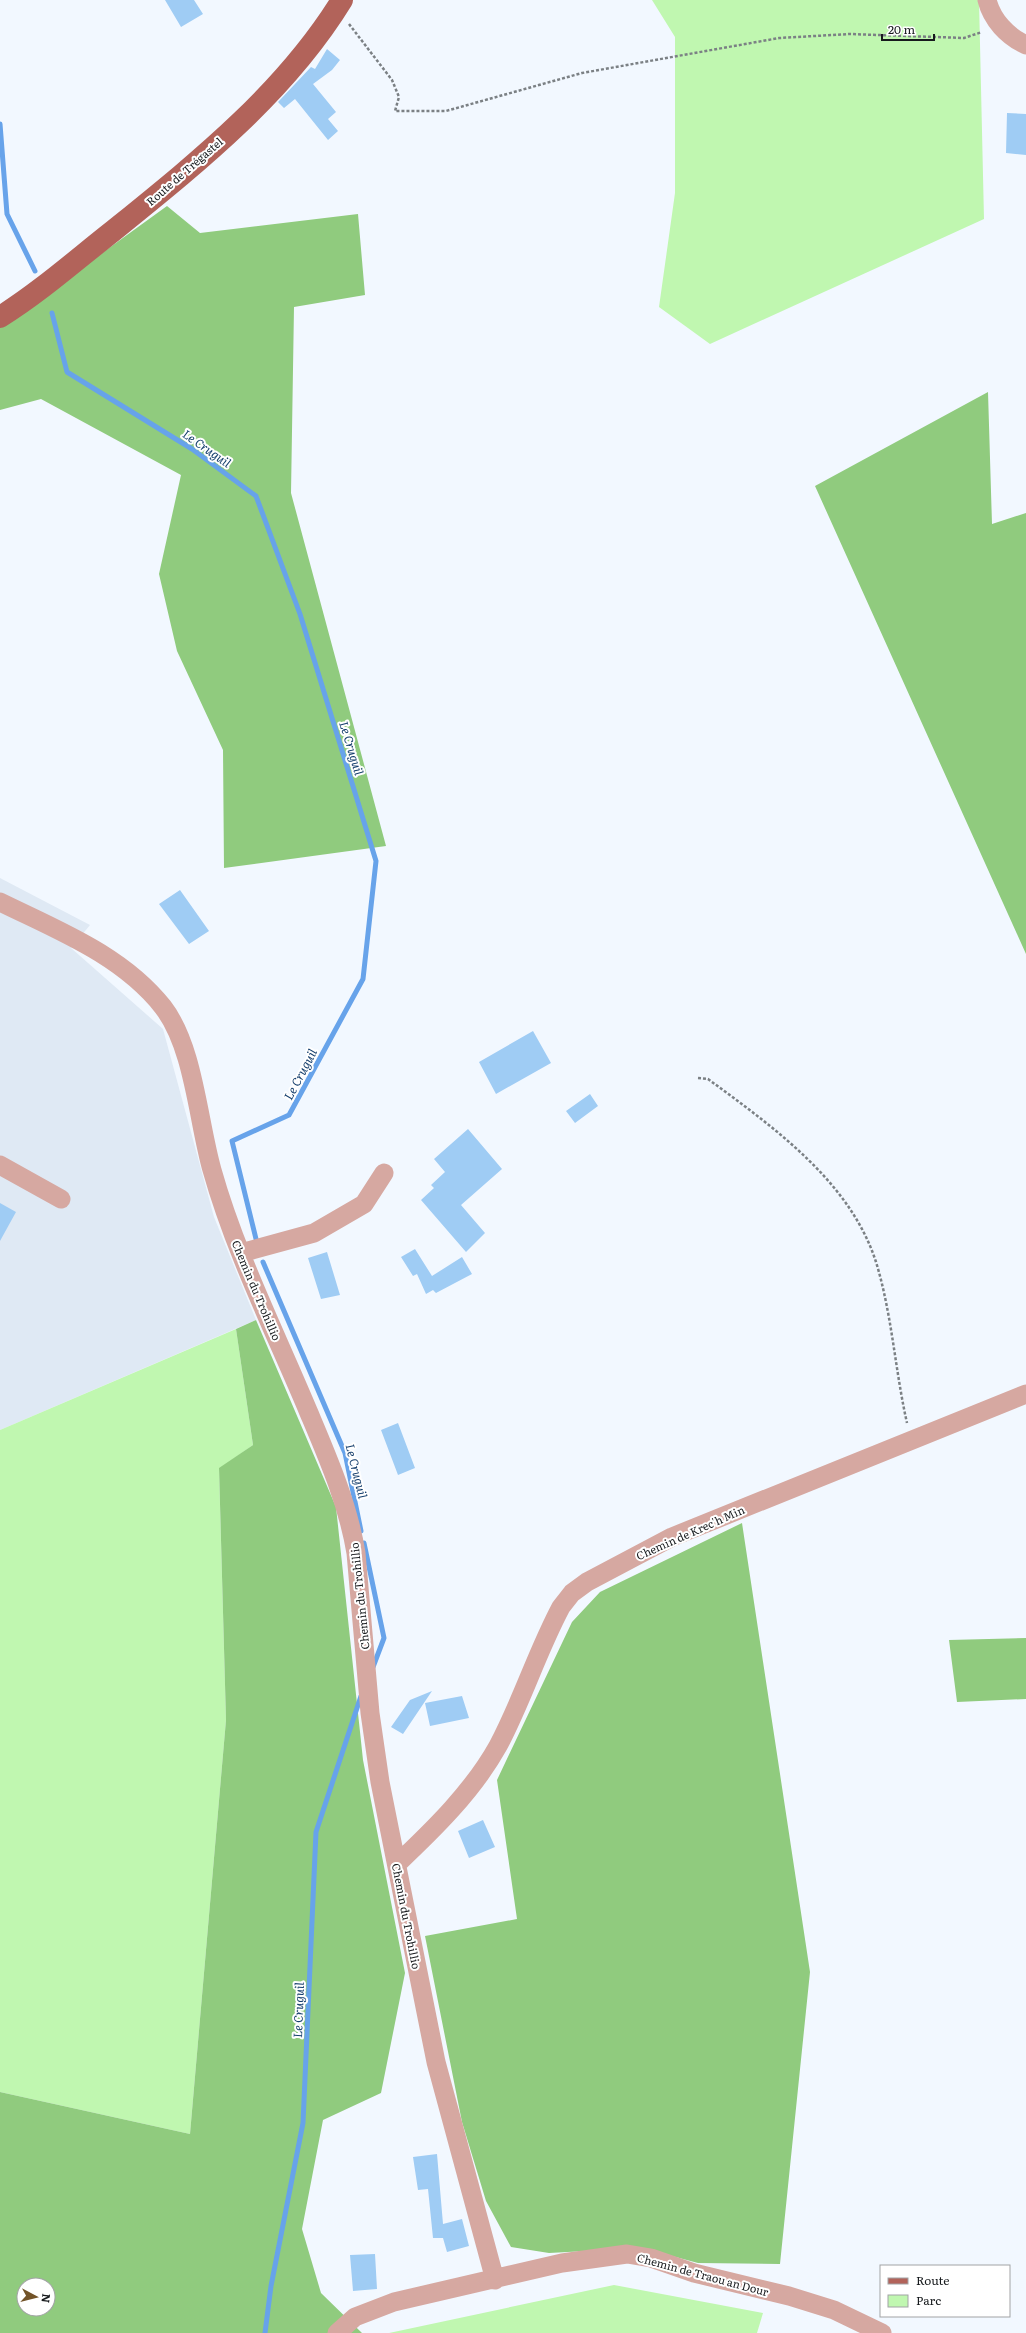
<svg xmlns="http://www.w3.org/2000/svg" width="1026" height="2333" font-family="Literata,serif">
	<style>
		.built { fill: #dfe9f4 }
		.green { fill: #c0f7b0 }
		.forest { fill: #90cb7e; fill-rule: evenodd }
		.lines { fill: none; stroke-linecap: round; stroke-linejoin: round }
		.stream { stroke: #67a3ea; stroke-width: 5 }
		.building { fill: #9fccf4 }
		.path { stroke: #7b8084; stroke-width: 2.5; stroke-dasharray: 3 2; stroke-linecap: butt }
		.minor { stroke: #d6a8a1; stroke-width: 19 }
		.major { stroke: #b2635a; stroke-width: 22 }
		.labels { text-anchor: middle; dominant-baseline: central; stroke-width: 4; stroke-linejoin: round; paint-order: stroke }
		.street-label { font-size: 11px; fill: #171a1d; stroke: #fff }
		.water-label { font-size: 12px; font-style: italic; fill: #143e6c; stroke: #fff }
	</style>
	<rect width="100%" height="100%" fill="#f2f8ff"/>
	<path class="built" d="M 0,878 L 90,925 L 71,948 L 163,1029 L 214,1217 L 256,1320 L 0,1430 Z"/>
	<path class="green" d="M 652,0 L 979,0 L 984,219 L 710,344 L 659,307 L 675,193 L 675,37 Z
		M 236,1329 L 253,1445 L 219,1469 L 226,1720 L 190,2134 L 0,2092 L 0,1430 Z
		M 614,2285 L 763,2313 L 757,2333 L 389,2333 Z"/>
	<path class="forest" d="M 167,206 L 200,233 L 358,214 L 365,295 L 294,307 L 291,493 L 386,846 L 224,868 L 223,750 L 177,651 L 159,574 L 181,475 L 41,399 L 0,410 L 0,327 Z
		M 988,392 L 992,524 L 1026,513 L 1026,954 L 815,486 Z
		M 256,1320 L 336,1507 L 363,1760 L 405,1973 L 381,2093 L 323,2120 L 302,2229 L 321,2293 L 362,2333 L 0,2333 L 0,2092 L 190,2134 L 226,1720 L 219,1468 L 253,1445 L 236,1329 ZM 24,2285 L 48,2285 L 48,2309 L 24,2309 Z
		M 742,1523 L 810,1972 L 780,2264 L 698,2263 L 642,2248 L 549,2253 L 511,2247 L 486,2201 L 462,2122 L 425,1936 L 517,1919 L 497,1780 L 572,1622 L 600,1592 Z
		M 1026,1638 L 1026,1699 L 957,1702 L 949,1640 Z"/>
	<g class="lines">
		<path class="stream" d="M 0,124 L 7,214 L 35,271
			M 52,313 L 67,372 L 192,449 L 256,496 L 300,614 L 376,861 L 363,979 L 289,1115 L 232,1141 L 257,1243
			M 263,1262 L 345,1453 L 361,1531
			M 364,1543 L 384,1638 L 373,1667
			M 265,2333 L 271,2286 L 303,2123 L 316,1832 L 361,1696"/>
	</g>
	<path class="building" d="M 165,0 L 194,0 L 203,14 L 181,27 Z
		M 327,49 L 340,60 L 332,70 L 313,84 L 336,112 L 328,119 L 338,131 L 328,140 L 295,99 L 284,108 L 278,102 L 311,67 L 315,69 Z
		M 1007,113 L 1026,114 L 1026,155 L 1006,153 Z
		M 180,890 L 209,931 L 189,944 L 159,904 Z
		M 533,1031 L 551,1063 L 496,1094 L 479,1062 Z
		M 590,1094 L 598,1106 L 575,1123 L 566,1111 Z
		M 468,1129 L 502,1169 L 461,1205 L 485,1233 L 466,1252 L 421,1200 L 434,1188 L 431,1185 L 445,1172 L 434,1159 Z
		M 0,1203 L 16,1212 L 0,1241 Z
		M 415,1249 L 432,1276 L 462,1257 L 472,1274 L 436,1293 L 433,1290 L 426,1294 L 417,1274 L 413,1276 L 401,1257 Z
		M 327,1252 L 340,1295 L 321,1299 L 308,1258 Z
		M 398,1423 L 415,1468 L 398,1475 L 381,1430 Z
		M 432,1691 L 403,1734 L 391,1727 L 410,1700 Z
		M 462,1696 L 469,1718 L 430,1726 L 425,1703 Z
		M 483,1820 L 495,1847 L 469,1858 L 458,1831 Z
		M 437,2154 L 443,2224 L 462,2219 L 469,2246 L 447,2252 L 443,2238 L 433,2238 L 428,2189 L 418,2190 L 413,2157 Z
		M 375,2254 L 377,2289 L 353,2291 L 350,2255 Z"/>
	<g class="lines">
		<path class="path" d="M 349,24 L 392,80 L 399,97 L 395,111 L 446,111 L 582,73 L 779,38 L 850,34 L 964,38 L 982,32
			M 698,1078 L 708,1079 C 773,1127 850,1181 876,1262 C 892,1314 895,1370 907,1423"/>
		<path class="minor" d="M 987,0 C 992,20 1007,36 1026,45
			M 0,902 C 57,930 122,955 163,1007 C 194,1047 198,1121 212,1170 C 235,1252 276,1334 309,1413 C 328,1458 348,1504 356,1553 L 370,1713 L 380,1782 L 436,2062 L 495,2280
			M 0,1165 L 61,1199
			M 241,1253 L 314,1233 L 364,1204 L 384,1173
			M 397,1864 C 434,1829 473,1791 498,1746 C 522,1701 537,1652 561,1607 L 572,1593 L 587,1582 L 672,1537 L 1026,1394
			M 337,2333 L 355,2317 L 394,2302 L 562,2263 L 627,2254 L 651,2258 L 694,2273 L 789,2296 L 834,2310 L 882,2333"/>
		<path class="major" d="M 0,317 C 40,292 76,260 113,231 C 197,163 285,93 342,0"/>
	</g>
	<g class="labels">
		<g class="street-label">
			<text transform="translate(184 171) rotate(-41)">Route de Trégastel</text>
			<text transform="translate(257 1290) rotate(67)">Chemin du Trohillio</text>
			<text transform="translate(690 1532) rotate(-24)">Chemin de Krec'h Min</text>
			<text transform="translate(359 1596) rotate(-96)">Chemin du Trohillio</text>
			<text transform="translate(407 1916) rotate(79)">Chemin du Trohillio</text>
			<text transform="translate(703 2274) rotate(15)">Chemin de Traou an Dour</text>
		</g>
		<g class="water-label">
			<text transform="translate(207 448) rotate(35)">Le Cruguil</text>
			<text transform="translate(352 748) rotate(73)">Le Cruguil</text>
			<text transform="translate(300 1074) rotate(-62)">Le Cruguil</text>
			<text transform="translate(357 1471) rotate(76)">Le Cruguil</text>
			<text transform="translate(298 2010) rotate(-88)">Le Cruguil</text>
		</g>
	</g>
	<rect x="880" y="2265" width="130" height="52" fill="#ffffff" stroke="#a2a3a5"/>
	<rect x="888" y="2278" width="20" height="6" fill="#b2635a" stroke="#a2a3a5"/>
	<text x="916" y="2285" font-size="12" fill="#171a1d">Route</text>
	<rect x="888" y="2295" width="20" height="12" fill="#c0f7b0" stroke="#a2a3a5"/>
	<text x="916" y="2305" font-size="12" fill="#171a1d">Parc</text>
	<g transform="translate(36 2297) rotate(97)"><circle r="19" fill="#ffffff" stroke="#a2a3a5"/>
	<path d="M0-3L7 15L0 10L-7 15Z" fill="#725328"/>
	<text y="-6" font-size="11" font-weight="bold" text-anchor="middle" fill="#171a1d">N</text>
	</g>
	<path d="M882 34v6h52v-6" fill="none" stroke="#171a1d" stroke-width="2"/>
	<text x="888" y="34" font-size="12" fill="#171a1d" stroke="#ffffff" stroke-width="3" paint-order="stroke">20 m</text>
</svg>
